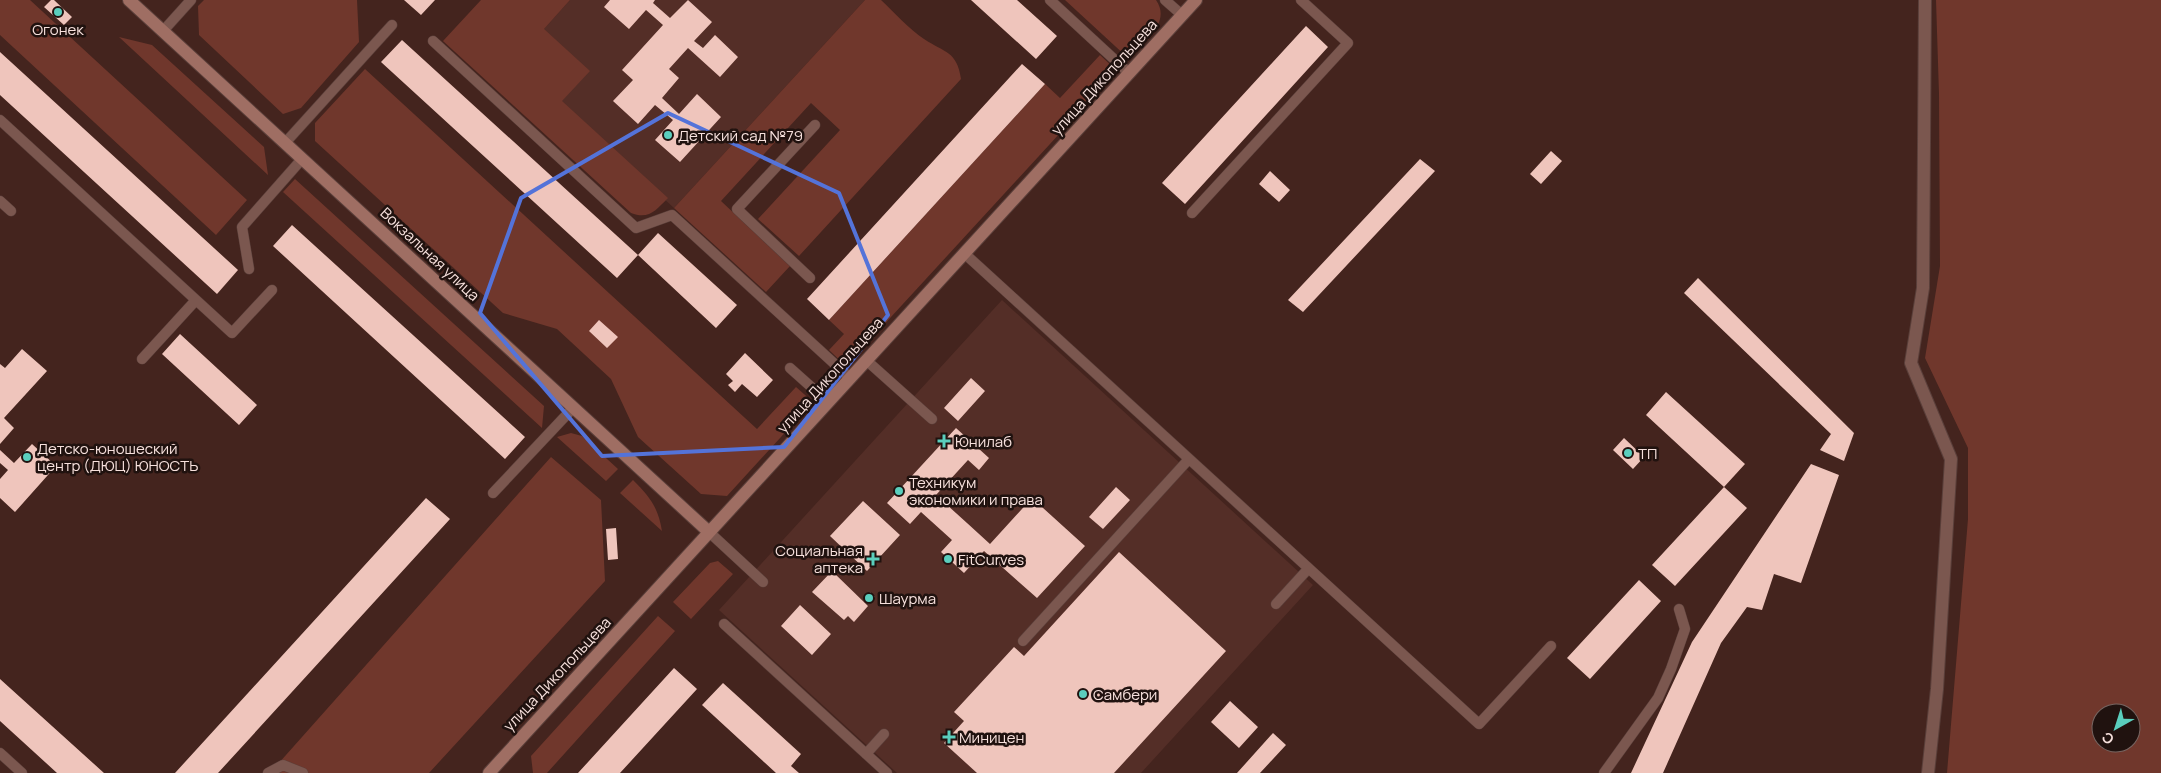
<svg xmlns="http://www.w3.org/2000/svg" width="2161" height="773" font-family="Manrope,sans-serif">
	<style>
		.built { fill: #542e27 }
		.green { fill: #70372c; fill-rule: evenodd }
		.building { fill: #efc5bc }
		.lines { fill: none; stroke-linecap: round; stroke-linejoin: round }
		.lane-casing { stroke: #5a3f3a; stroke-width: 11 }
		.street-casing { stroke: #5a3f3a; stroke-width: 14 }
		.secondary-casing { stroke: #5a3f3a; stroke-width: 14 }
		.lane { stroke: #7b574f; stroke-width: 10 }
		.street { stroke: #7b574f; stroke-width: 12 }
		.secondary { stroke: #9f6e63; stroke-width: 12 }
		.marked { fill: none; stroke: #5473d9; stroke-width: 4; stroke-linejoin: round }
		.poi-dot { fill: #5acebd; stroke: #20120f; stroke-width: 2 }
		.labels { text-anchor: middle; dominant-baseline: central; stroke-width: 5; stroke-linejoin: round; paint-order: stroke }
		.poi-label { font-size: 15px; fill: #f7e1dd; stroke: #20120f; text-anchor: start }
		.street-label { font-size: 15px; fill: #f7e1dd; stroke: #20120f }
	</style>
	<rect width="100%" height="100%" fill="#44241e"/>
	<path class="built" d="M 570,0 L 865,0 L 674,208 L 514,62 Z
		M 1002,300 L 1313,585 L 1141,773 L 897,773 L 719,610 Z"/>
	<path class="green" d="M 0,0 L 30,0 L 247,200 L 216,235 L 0,35 Z
		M 204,0 L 357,0 L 359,42 L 301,108 L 283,114 L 199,35 L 198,6 Z
		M 481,0 L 570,0 L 544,29 L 590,71 L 562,101 L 668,198 C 656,210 649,220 631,213 L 443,41 Z
		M 865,0 L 881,0 C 895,13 909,29 924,39 C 945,53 957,51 961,79 L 799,256 L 758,219 L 840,130 L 811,103 L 721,201 L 790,266 L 766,292 L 674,208 Z
		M 1065,0 L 1156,0 C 1172,23 1143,42 1128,58 Z
		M 1936,0 L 2161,0 L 2161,773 L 1947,773 L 1968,519 L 1968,448 L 1925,358 L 1940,266 L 1939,94 ZM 2101,713 L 2131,713 L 2131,743 L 2101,743 Z
		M 119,37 L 152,45 L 264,147 L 268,175 Z
		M 1100,55 L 1117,71 L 846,366 L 829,350 L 844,334 L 829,320 L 1045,84 L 1060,98 Z
		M 365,69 L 757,429 L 796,387 L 813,402 L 727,496 L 701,494 L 638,437 L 611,379 L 557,329 L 503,313 L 315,141 L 315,123 Z
		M 295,179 L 544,406 L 542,428 L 283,192 Z
		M 571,433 L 582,436 L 618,469 L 606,481 L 557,437 Z
		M 551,457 L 601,500 L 605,581 L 429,773 L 270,773 Z
		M 633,480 C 650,497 658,507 662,531 L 620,493 Z
		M 718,561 L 733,574 L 691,619 L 673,602 L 710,563 Z
		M 658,616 L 675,631 L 547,773 L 533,773 L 531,756 Z"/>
	<path class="building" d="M 51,0 L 54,0 L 72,17 L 64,25 L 44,7 Z
		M 404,0 L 435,0 L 421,15 Z
		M 610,0 L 655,0 L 653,3 L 670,18 L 688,0 L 712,22 L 694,41 L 703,48 L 715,35 L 738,57 L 720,77 L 688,48 L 669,69 L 679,78 L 662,98 L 679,114 L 697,94 L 721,117 L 680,162 L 655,140 L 673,120 L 655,105 L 638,124 L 613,101 L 633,80 L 622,70 L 663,25 L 646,10 L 629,29 L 604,7 Z
		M 971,0 L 1017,0 L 1057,36 L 1036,59 Z
		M 1306,26 L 1328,47 L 1185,204 L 1162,183 Z
		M 402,40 L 638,255 L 617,278 L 381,62 Z
		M 0,52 L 238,270 L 217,294 L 0,95 Z
		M 1022,64 L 1045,84 L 829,320 L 807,299 Z
		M 1551,151 L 1562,161 L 1541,184 L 1530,174 Z
		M 1420,159 L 1435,171 L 1303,312 L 1288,300 Z
		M 1270,171 L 1290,190 L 1279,202 L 1259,184 Z
		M 292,225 L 525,437 L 505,459 L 273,246 Z
		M 658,233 L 737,305 L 716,328 L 638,255 Z
		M 1698,278 L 1854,433 L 1844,461 L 1820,450 L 1831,434 L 1684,293 Z
		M 599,320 L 618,337 L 607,348 L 589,331 Z
		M 180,334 L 257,405 L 239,425 L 162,354 Z
		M 22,349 L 47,371 L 4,418 L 14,428 L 0,444 L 0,364 L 5,368 Z
		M 745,353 L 773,380 L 757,397 L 742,384 L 735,392 L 728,385 L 733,381 L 726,374 Z
		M 971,378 L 985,391 L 958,421 L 944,408 Z
		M 1666,392 L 1745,464 L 1724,487 L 1646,415 Z
		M 956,428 L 989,458 L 979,470 L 968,460 L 936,495 L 967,523 L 990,544 L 1032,498 L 1085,546 L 1037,598 L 984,551 L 964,573 L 941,552 L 952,540 L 921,512 L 910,524 L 887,503 Z
		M 1624,438 L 1644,457 L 1633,469 L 1613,450 Z
		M 32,444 L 56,466 L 15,512 L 0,498 L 0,479 L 8,470 L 0,463 L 0,450 L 14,463 Z
		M 1811,464 L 1839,475 L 1801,583 L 1774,574 L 1762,610 L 1747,607 L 1721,643 L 1663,773 L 1631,773 L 1692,642 Z
		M 1116,487 L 1130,500 L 1103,529 L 1089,517 Z
		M 1724,487 L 1747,508 L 1675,586 L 1652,565 Z
		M 426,498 L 450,519 L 218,773 L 175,773 Z
		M 863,501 L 900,535 L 867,571 L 830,536 Z
		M 616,528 L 618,559 L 608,560 L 606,529 Z
		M 1119,552 L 1226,651 L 1114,773 L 977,773 L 944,743 L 964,721 L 954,712 L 1014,647 L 1024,656 Z
		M 832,571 L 868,606 L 854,622 L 848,616 L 844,620 L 812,592 Z
		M 1639,580 L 1661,601 L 1590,679 L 1567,658 Z
		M 870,592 L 875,597 L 869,604 L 864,599 Z
		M 800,605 L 831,634 L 812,655 L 781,626 Z
		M 674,668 L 697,689 L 620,773 L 578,773 Z
		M 0,679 L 104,773 L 57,773 L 0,721 Z
		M 723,683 L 801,754 L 791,766 L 799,773 L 776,773 L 702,705 Z
		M 1230,701 L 1258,727 L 1239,748 L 1211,722 Z
		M 1273,733 L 1286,745 L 1260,773 L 1237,773 Z"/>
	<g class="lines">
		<g class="lane-casing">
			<path id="lane" d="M 1050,0 L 1129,73
				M 1165,0 L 1182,15
				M 163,31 L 191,0
				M 433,41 L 636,228 L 672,215 L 850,378
				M 0,120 L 232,333 L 272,290
				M 285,143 L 392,25
				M 0,201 L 11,211
				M 1192,213 L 1348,43 L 1301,0
				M 964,253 L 1479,724 L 1551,646
				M 249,269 L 242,227 L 302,159
				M 810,278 L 737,209 L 815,125
				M 142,359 L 196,300
				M 866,360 L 932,419
				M 790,368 L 828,402
				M 493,493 L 573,408
				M 709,532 L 763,582
				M 1276,604 L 1308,569
				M 724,624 L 887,773
				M 1023,641 L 1189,459
				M 0,753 L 22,773
				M 866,754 L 884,734
				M 268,773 L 283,765 L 303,773
				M 1604,773 L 1658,698 L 1671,669 L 1685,629 L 1679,609"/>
		</g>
		<g class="street-casing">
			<path id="street" d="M 1925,0 L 1923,288 L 1911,363 L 1951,459 L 1937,689 L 1928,773"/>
		</g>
		<g class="secondary-casing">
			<path id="secondary" d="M 129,0 L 709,532
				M 489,773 L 1196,0"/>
		</g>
		<use href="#lane" class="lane"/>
		<use href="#street" class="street"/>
		<use href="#secondary" class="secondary"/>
	</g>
	<path class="marked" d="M 668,113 L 839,193 L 888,315 L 784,447 L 602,456 L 480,313 L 521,198 Z"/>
	<g class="poi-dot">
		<circle cx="58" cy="12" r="5"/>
		<circle cx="668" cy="135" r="5"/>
		<path d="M941.5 433.5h5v5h5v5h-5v5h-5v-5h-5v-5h5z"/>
		<circle cx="1628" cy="453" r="5"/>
		<circle cx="27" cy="457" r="5"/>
		<circle cx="899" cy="491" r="5"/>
		<path d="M870.5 551.5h5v5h5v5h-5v5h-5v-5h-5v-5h5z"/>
		<circle cx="948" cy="559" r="5"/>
		<circle cx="869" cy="598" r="5"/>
		<circle cx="1083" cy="694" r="5"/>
		<path d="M946.5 729.5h5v5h5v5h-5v5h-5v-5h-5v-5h5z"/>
	</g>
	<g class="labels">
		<g class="poi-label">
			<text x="58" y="29" text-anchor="middle">Огонек</text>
			<text x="678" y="135">Детский сад №79</text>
			<text x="955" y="441">Юнилаб</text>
			<text x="37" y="448">Детско-юношеский<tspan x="37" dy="17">центр (ДЮЦ) ЮНОСТЬ</tspan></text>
			<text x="1638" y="453">ТП</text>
			<text x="909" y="482">Техникум<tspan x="909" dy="17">экономики и права</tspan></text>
			<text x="863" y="550" text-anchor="end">Социальная<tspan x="863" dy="17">аптека</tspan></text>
			<text x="958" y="559">FitCurves</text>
			<text x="879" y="598">Шаурма</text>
			<text x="1093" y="694">Самбери</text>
			<text x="959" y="737">Миницен</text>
		</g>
		<g class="street-label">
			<text transform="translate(1104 77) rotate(-48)">улица Дикопольцева</text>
			<text transform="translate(430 254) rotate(43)">Вокзальная улица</text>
			<text transform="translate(830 375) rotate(-48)">улица Дикопольцева</text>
			<text transform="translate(557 674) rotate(-47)">улица Дикопольцева</text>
		</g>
	</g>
	<g transform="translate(2116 728) rotate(219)"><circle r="24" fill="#20120f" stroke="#766561"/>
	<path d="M0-4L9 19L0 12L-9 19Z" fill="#5acebd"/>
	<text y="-8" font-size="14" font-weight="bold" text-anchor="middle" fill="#f7e1dd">С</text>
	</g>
</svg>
